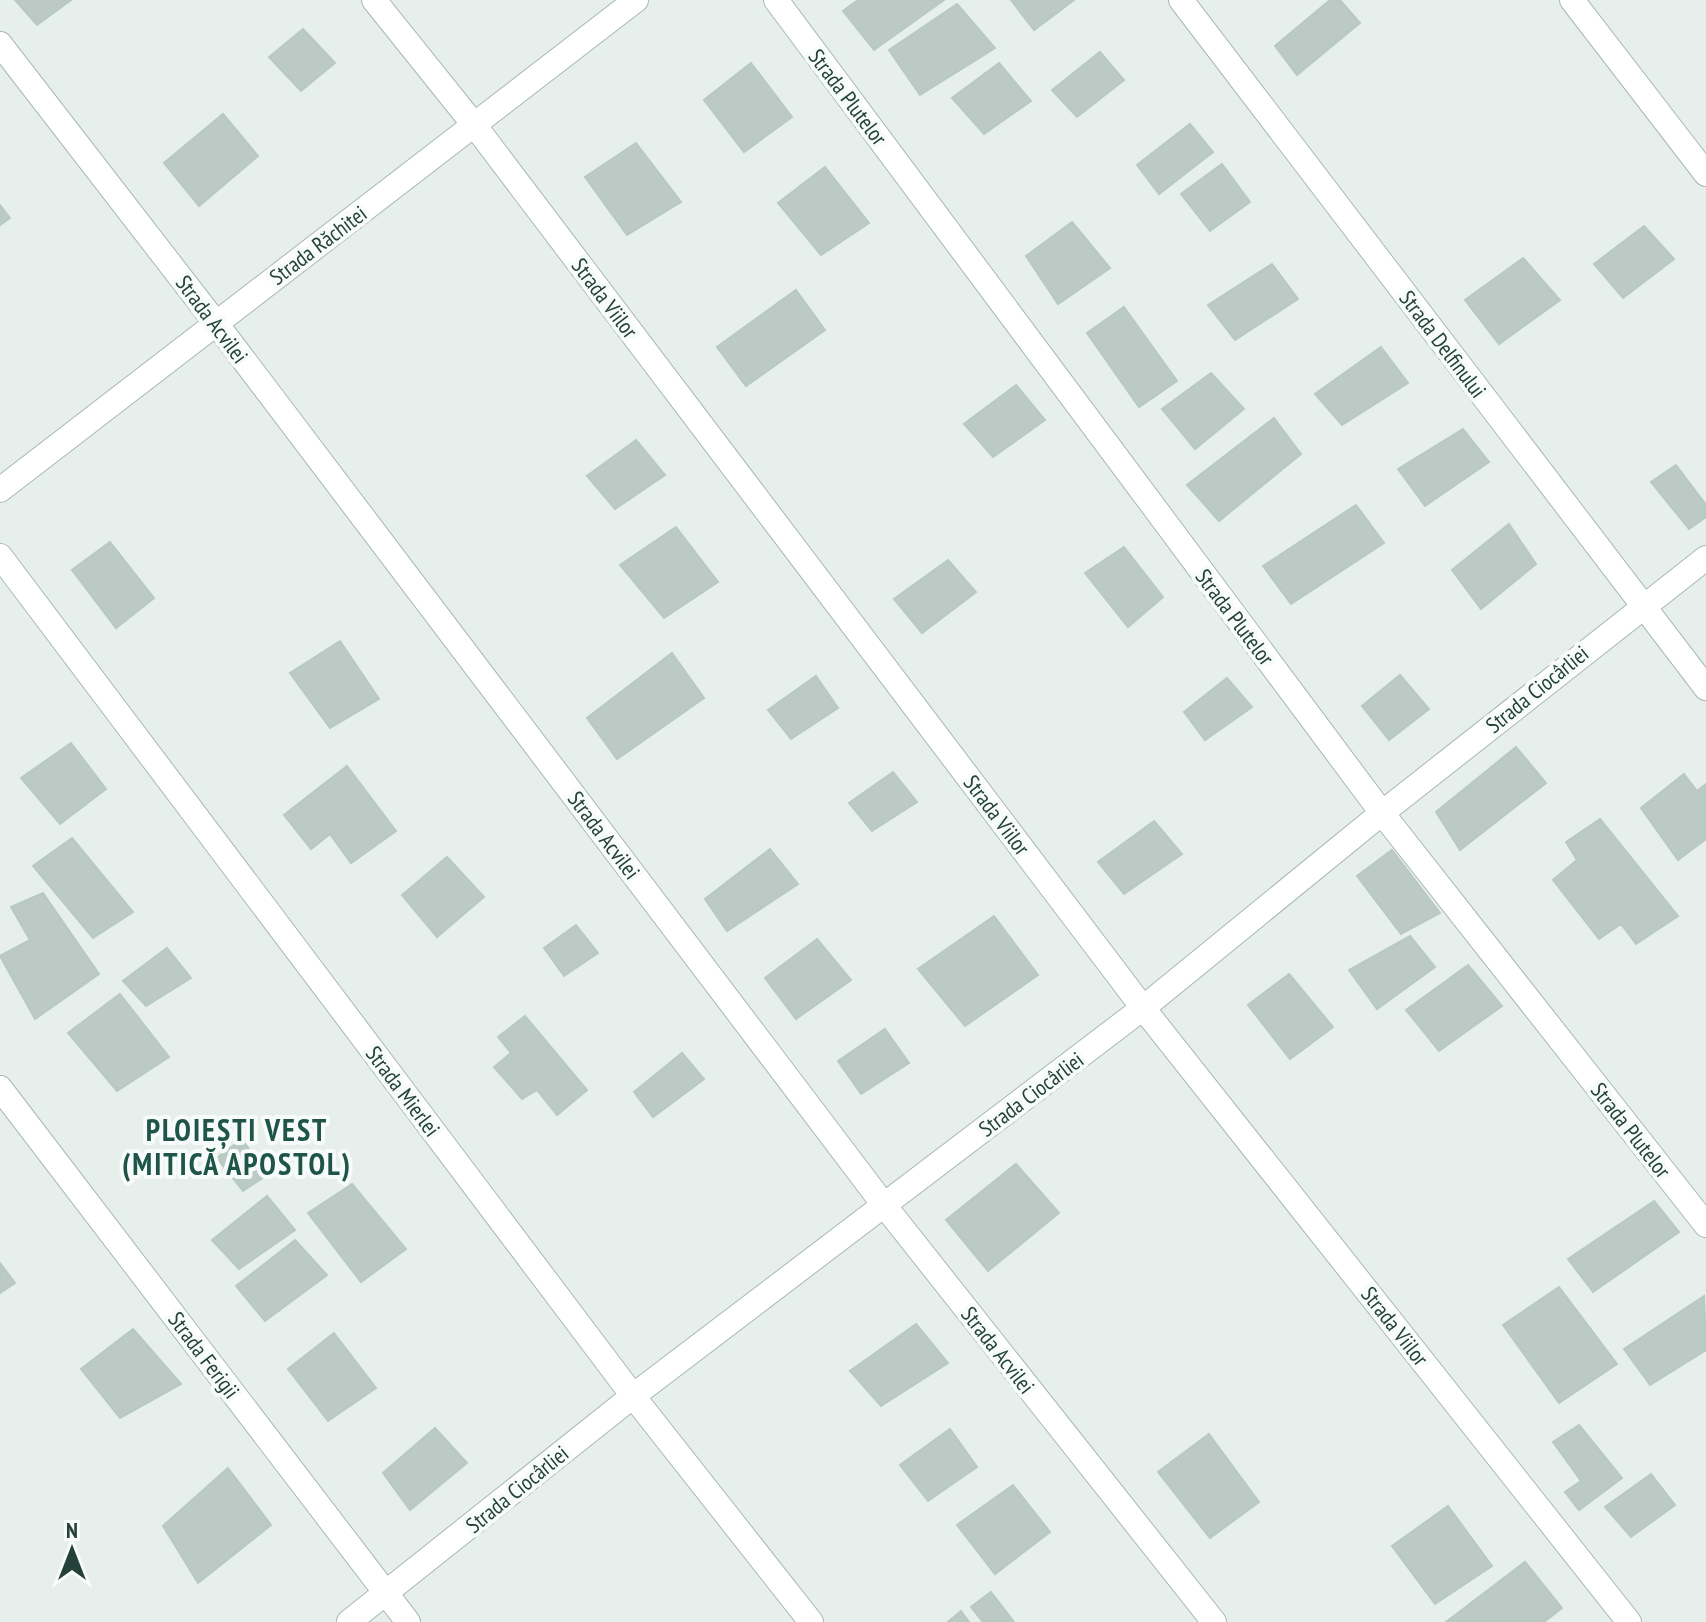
<svg xmlns="http://www.w3.org/2000/svg" width="1706" height="1622" font-family="'PT Sans Narrow',sans-serif">
	<style>
		.building { fill: #bbcac4; stroke: #b8c9c2; stroke-width: 2 }
		.lines { fill: none; stroke-linecap: round; stroke-linejoin: round }
		.street-casing { stroke: #a8b8b2; stroke-width: 26 }
		.street { stroke: #fff; stroke-width: 24 }
		.labels { text-anchor: middle; dominant-baseline: central; stroke-width: 8; stroke-linejoin: round; paint-order: stroke }
		.street-label { font-size: 22px; fill: #24423a; stroke: #f7fbf9 }
		.district-label { font-size: 30px; font-weight: bold; letter-spacing: 2px; fill: #1f5548; stroke: #f7fbf9 }
	</style>
	<rect width="100%" height="100%" fill="#e6efeb"/>
	<path class="building" d="M 15,0 L 71,0 L 37,25 Z
		M 858,0 L 944,0 L 874,50 L 843,11 Z
		M 1011,0 L 1074,0 L 1034,30 Z
		M 1330,0 L 1340,0 L 1360,23 L 1297,75 L 1275,46 Z
		M 957,4 L 995,48 L 920,95 L 889,50 Z
		M 303,29 L 335,63 L 301,91 L 269,57 Z
		M 1100,52 L 1124,80 L 1077,117 L 1052,90 Z
		M 751,63 L 792,117 L 744,152 L 704,100 Z
		M 999,63 L 1031,101 L 984,134 L 952,98 Z
		M 223,114 L 258,156 L 199,206 L 164,163 Z
		M 1190,124 L 1213,152 L 1159,194 L 1137,165 Z
		M 636,143 L 681,202 L 627,235 L 585,177 Z
		M 1222,164 L 1250,202 L 1210,231 L 1181,194 Z
		M 825,167 L 869,223 L 821,255 L 778,203 Z
		M 0,205 L 10,218 L 0,225 Z
		M 1072,222 L 1110,268 L 1058,304 L 1026,256 Z
		M 1644,226 L 1674,259 L 1623,298 L 1594,264 Z
		M 1523,258 L 1560,300 L 1499,344 L 1465,300 Z
		M 1272,264 L 1298,299 L 1235,340 L 1208,305 Z
		M 796,290 L 825,330 L 746,386 L 717,347 Z
		M 1124,307 L 1177,381 L 1139,407 L 1087,333 Z
		M 1381,347 L 1408,383 L 1342,425 L 1315,394 Z
		M 1211,373 L 1244,409 L 1195,449 L 1162,409 Z
		M 1016,385 L 1045,420 L 993,457 L 964,424 Z
		M 1274,418 L 1301,454 L 1219,521 L 1187,485 Z
		M 1463,429 L 1489,462 L 1425,506 L 1398,469 Z
		M 636,440 L 665,475 L 615,509 L 587,476 Z
		M 1676,465 L 1706,505 L 1706,517 L 1689,529 L 1651,482 Z
		M 1356,505 L 1384,543 L 1291,604 L 1263,566 Z
		M 1509,524 L 1536,564 L 1481,609 L 1452,570 Z
		M 676,527 L 718,582 L 664,618 L 620,565 Z
		M 110,542 L 154,598 L 116,628 L 72,570 Z
		M 1124,547 L 1163,597 L 1128,627 L 1085,573 Z
		M 948,560 L 976,592 L 922,633 L 894,599 Z
		M 340,641 L 379,699 L 330,728 L 290,673 Z
		M 672,653 L 704,698 L 617,759 L 587,718 Z
		M 1400,675 L 1429,709 L 1389,740 L 1362,706 Z
		M 816,676 L 838,708 L 791,739 L 768,710 Z
		M 1227,678 L 1252,707 L 1205,740 L 1184,712 Z
		M 71,743 L 106,789 L 60,824 L 21,778 Z
		M 1516,747 L 1546,783 L 1460,850 L 1436,812 Z
		M 347,766 L 396,831 L 351,863 L 330,834 L 311,849 L 284,815 Z
		M 893,772 L 917,802 L 872,831 L 849,803 Z
		M 1684,774 L 1697,791 L 1706,784 L 1706,839 L 1678,860 L 1641,808 Z
		M 1600,819 L 1678,916 L 1636,944 L 1621,924 L 1599,939 L 1553,880 L 1577,860 L 1566,842 Z
		M 1154,821 L 1182,854 L 1124,894 L 1098,862 Z
		M 72,838 L 133,912 L 93,938 L 33,866 Z
		M 770,849 L 798,884 L 727,931 L 705,899 Z
		M 1392,850 L 1440,913 L 1401,934 L 1357,876 Z
		M 447,857 L 484,897 L 437,937 L 402,895 Z
		M 43,893 L 99,974 L 35,1019 L 0,956 L 30,940 L 11,907 Z
		M 994,916 L 1038,975 L 965,1026 L 918,969 Z
		M 576,925 L 598,953 L 564,976 L 544,948 Z
		M 1410,936 L 1435,967 L 1377,1009 L 1349,970 Z
		M 817,939 L 851,980 L 796,1019 L 765,978 Z
		M 167,948 L 191,978 L 146,1006 L 123,981 Z
		M 1468,965 L 1502,1006 L 1439,1051 L 1406,1010 Z
		M 1289,974 L 1333,1027 L 1290,1059 L 1248,1005 Z
		M 120,994 L 169,1057 L 117,1091 L 68,1033 Z
		M 525,1016 L 587,1090 L 557,1115 L 537,1090 L 522,1099 L 494,1067 L 511,1053 L 498,1037 Z
		M 885,1029 L 909,1063 L 861,1094 L 838,1061 Z
		M 682,1053 L 704,1079 L 653,1117 L 634,1092 Z
		M 242,1139 L 267,1175 L 243,1191 L 217,1158 Z
		M 1016,1164 L 1059,1213 L 988,1271 L 946,1220 Z
		M 352,1184 L 406,1249 L 361,1282 L 308,1213 Z
		M 267,1196 L 295,1230 L 239,1269 L 212,1240 Z
		M 1654,1201 L 1679,1232 L 1593,1292 L 1568,1259 Z
		M 295,1240 L 327,1275 L 265,1321 L 236,1286 Z
		M 0,1263 L 15,1283 L 0,1293 Z
		M 1559,1287 L 1617,1364 L 1559,1403 L 1503,1325 Z
		M 1704,1296 L 1706,1350 L 1650,1385 L 1624,1349 Z
		M 916,1324 L 948,1363 L 881,1406 L 850,1371 Z
		M 133,1329 L 181,1384 L 120,1418 L 81,1369 Z
		M 334,1333 L 376,1388 L 328,1421 L 288,1369 Z
		M 1579,1425 L 1622,1478 L 1579,1510 L 1565,1492 L 1581,1481 L 1553,1442 Z
		M 435,1428 L 467,1463 L 410,1510 L 383,1473 Z
		M 950,1429 L 977,1467 L 928,1501 L 900,1465 Z
		M 1209,1434 L 1259,1502 L 1210,1538 L 1158,1472 Z
		M 228,1468 L 271,1525 L 198,1583 L 163,1526 Z
		M 1651,1474 L 1675,1505 L 1631,1537 L 1605,1507 Z
		M 1013,1485 L 1050,1532 L 995,1574 L 957,1525 Z
		M 1448,1506 L 1492,1566 L 1435,1604 L 1392,1546 Z
		M 1525,1562 L 1562,1608 L 1544,1622 L 1446,1622 Z
		M 991,1592 L 1014,1622 L 983,1622 L 971,1607 Z
		M 961,1611 L 969,1622 L 948,1622 Z"/>
	<g class="lines">
		<g class="street-casing">
			<path id="street" d="M 374,0 L 475,126 L 1143,1008 L 1629,1622
				M 776,0 L 1382,813 L 1706,1225
				M 1181,0 L 1706,688
				M 1572,0 L 1706,174
				M 0,44 L 215,322 L 884,1205 L 1214,1622
				M 0,490 L 636,0
				M 0,556 L 633,1396 L 811,1622
				M 0,1088 L 408,1622
				M 349,1622 L 633,1396 L 1143,1008 L 1382,813 L 1706,558"/>
		</g>
		<use href="#street" class="street"/>
	</g>
	<g class="labels">
		<g class="street-label">
			<text transform="translate(848 97) rotate(53)">Strada Plutelor</text>
			<text transform="translate(318 245) rotate(-37)">Strada Răchitei</text>
			<text transform="translate(605 298) rotate(53)">Strada Viilor</text>
			<text transform="translate(212 319) rotate(53)">Strada Acvilei</text>
			<text transform="translate(1443 344) rotate(53)">Strada Delfinului</text>
			<text transform="translate(1235 617) rotate(53)">Strada Plutelor</text>
			<text transform="translate(1537 689) rotate(-39)">Strada Ciocârliei</text>
			<text transform="translate(997 815) rotate(53)">Strada Viilor</text>
			<text transform="translate(604 835) rotate(53)">Strada Acvilei</text>
			<text transform="translate(403 1091) rotate(53)">Strada Mierlei</text>
			<text transform="translate(1031 1094) rotate(-37)">Strada Ciocârliei</text>
			<text transform="translate(1631 1130) rotate(52)">Strada Plutelor</text>
			<text transform="translate(1395 1326) rotate(52)">Strada Viilor</text>
			<text transform="translate(998 1350) rotate(52)">Strada Acvilei</text>
			<text transform="translate(204 1355) rotate(53)">Strada Ferigii</text>
			<text transform="translate(517 1489) rotate(-39)">Strada Ciocârliei</text>
		</g>
		<g class="district-label">
			<text x="237" y="1129">PLOIEȘTI VEST<tspan x="237" dy="34">(MITICĂ APOSTOL)</tspan></text>
		</g>
	</g>
	<g transform="translate(72 1550)" stroke="#f7fbf9" stroke-width="6" paint-order="stroke">
	<path d="M0-6L14 30L0 20L-14 30Z" fill="#24423a"/>
	<text y="-12" font-size="22" font-weight="bold" text-anchor="middle" fill="#24423a">N</text>
	</g>
</svg>
